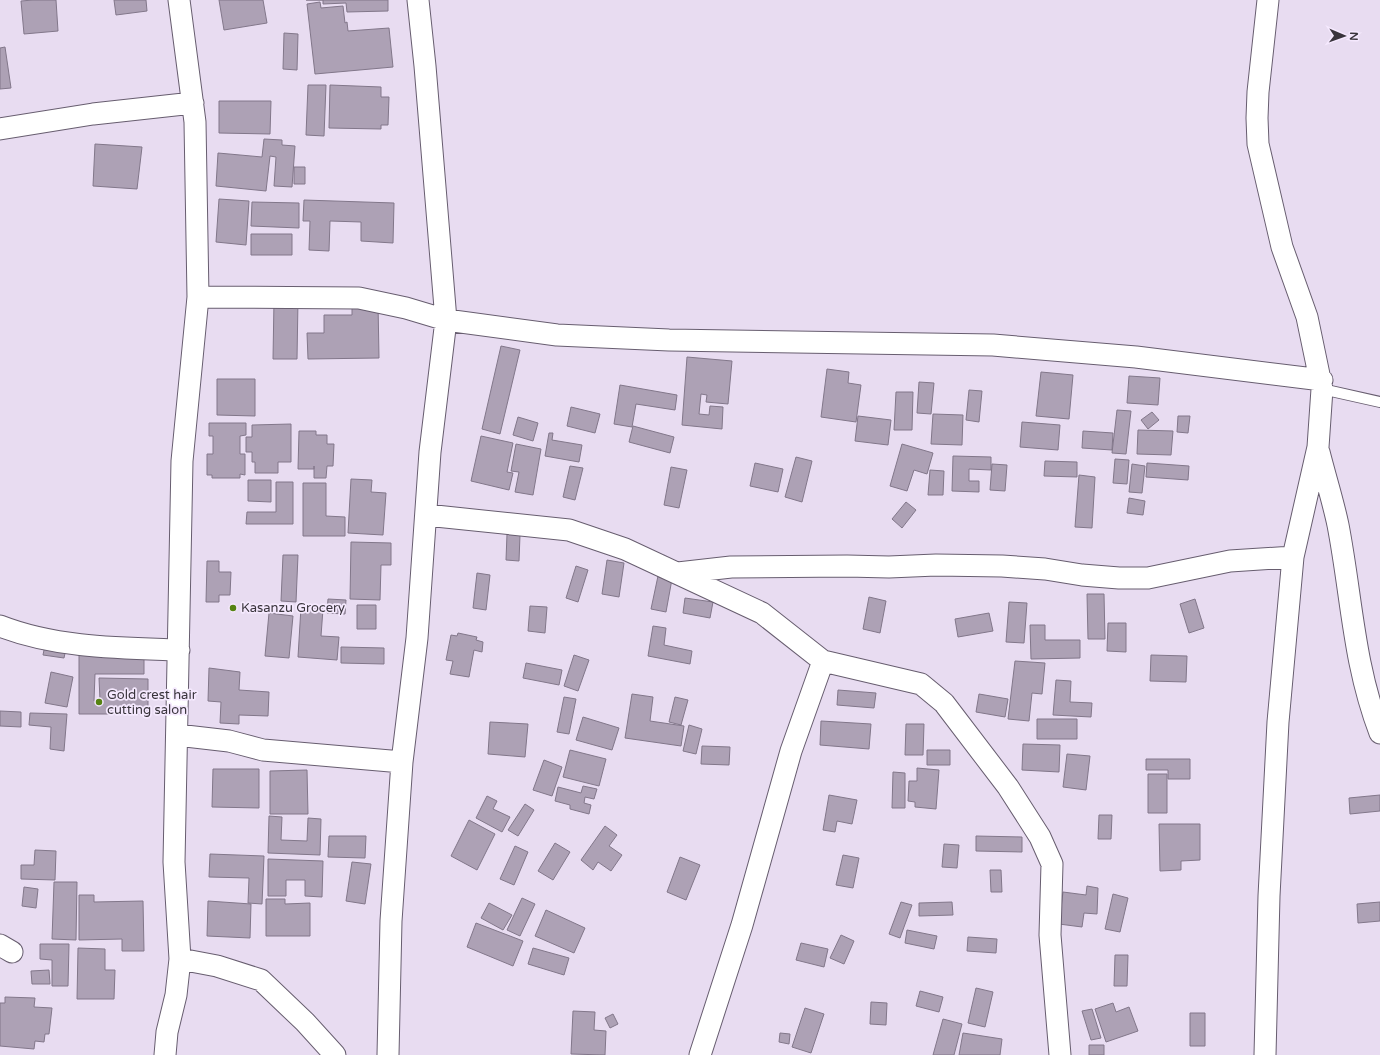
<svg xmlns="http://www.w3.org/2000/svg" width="1380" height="1055" font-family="'Varela Round',sans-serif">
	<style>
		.building { fill: #ada1b5; stroke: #82778a }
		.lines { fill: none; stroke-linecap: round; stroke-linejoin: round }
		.lane-casing { stroke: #675d6f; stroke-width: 12 }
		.street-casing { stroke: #675d6f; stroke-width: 23 }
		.lane { stroke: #fff; stroke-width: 10 }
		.street { stroke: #fff; stroke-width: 21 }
		.poi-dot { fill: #558312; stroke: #f5e9fe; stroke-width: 1.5 }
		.labels { text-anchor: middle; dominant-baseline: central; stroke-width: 3.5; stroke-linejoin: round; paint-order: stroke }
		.poi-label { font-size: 13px; fill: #39343c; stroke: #f5e9fe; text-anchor: start }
	</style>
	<rect width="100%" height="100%" fill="#e8dcf1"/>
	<path class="building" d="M 33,0 L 56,0 L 58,31 L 24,34 L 21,1 Z
		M 114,0 L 146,0 L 147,11 L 116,15 Z
		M 219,0 L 263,0 L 267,23 L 224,30 Z
		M 306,0 L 388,0 L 388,11 L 347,12 L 346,3 L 323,4 L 323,0 Z
		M 320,2 L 321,8 L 343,6 L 345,23 L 347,22 L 348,31 L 389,28 L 393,67 L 315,74 L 307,4 Z
		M 284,33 L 298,34 L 297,70 L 283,69 Z
		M 5,47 L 11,88 L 0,89 L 0,48 Z
		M 308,85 L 326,85 L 324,136 L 306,135 Z
		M 330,85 L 381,87 L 381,97 L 389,97 L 388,125 L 381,125 L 381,129 L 329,128 Z
		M 219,101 L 271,101 L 270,134 L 219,133 Z
		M 264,139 L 282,140 L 282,145 L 295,146 L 292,187 L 274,186 L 276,157 L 270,156 L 266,191 L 216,186 L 218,153 L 262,157 Z
		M 95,144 L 142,147 L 137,189 L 93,186 Z
		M 294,167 L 305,167 L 305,184 L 294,184 Z
		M 219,199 L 249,201 L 246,245 L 216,242 Z
		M 304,200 L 394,203 L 393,243 L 361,241 L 361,222 L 330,221 L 329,251 L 309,250 L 310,221 L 303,221 Z
		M 252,202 L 299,203 L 299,228 L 251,226 Z
		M 251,234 L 292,234 L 292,255 L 251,255 Z
		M 274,300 L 298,300 L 297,359 L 273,359 Z
		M 378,303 L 379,358 L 308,359 L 307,333 L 324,333 L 324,315 L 352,315 L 352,304 Z
		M 501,346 L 520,350 L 500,434 L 482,429 Z
		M 687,357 L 732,361 L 728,404 L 706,402 L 707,395 L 701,394 L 699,414 L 709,415 L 710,406 L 723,407 L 722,429 L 682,425 Z
		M 827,369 L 849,372 L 848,383 L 861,385 L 856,422 L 821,417 Z
		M 1041,372 L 1073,375 L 1069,419 L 1036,416 Z
		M 1129,376 L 1160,378 L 1158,405 L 1127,403 Z
		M 217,379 L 255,379 L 255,416 L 217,415 Z
		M 919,382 L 934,383 L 931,414 L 917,413 Z
		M 620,385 L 677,395 L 675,410 L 636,404 L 632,427 L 614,424 Z
		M 969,390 L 982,391 L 979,422 L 966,420 Z
		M 896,392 L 913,392 L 912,430 L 894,430 Z
		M 571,407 L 600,414 L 595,433 L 567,426 Z
		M 1117,410 L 1131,411 L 1126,454 L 1112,453 Z
		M 1152,412 L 1159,420 L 1148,429 L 1141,420 Z
		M 933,414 L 963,415 L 962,445 L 931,444 Z
		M 858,416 L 891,420 L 888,445 L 855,441 Z
		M 1178,416 L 1190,416 L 1188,433 L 1177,432 Z
		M 518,417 L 538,423 L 533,441 L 513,435 Z
		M 1022,422 L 1060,425 L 1058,450 L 1020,447 Z
		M 209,423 L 246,423 L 246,435 L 240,436 L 240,454 L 245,454 L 245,475 L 240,474 L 240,478 L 212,478 L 212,475 L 207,475 L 207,454 L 213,454 L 213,436 L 209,436 Z
		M 291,424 L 291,462 L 278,462 L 278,473 L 255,473 L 255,462 L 252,462 L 252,452 L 246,452 L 246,437 L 252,437 L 252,425 Z
		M 633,426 L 674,437 L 670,453 L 629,442 Z
		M 1138,430 L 1173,431 L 1171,455 L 1137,454 Z
		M 299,431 L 316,431 L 316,435 L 327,435 L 327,444 L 334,444 L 333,466 L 327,466 L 326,478 L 314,478 L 314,466 L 314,469 L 298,469 Z
		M 1083,431 L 1113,433 L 1112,450 L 1082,448 Z
		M 549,433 L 553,433 L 552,440 L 582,445 L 579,462 L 545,456 Z
		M 481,436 L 513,443 L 507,472 L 513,473 L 509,490 L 471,481 Z
		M 516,444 L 541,449 L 533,495 L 515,492 L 519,472 L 511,471 Z
		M 902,444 L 933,453 L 927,474 L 914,470 L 907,491 L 890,486 Z
		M 953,456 L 991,457 L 991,470 L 969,469 L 969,481 L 979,481 L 979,492 L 952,491 Z
		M 796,457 L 812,461 L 802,502 L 785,497 Z
		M 1115,459 L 1129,460 L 1127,484 L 1113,483 Z
		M 1045,461 L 1077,462 L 1077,477 L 1044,476 Z
		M 755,463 L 783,469 L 778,492 L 750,486 Z
		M 1147,463 L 1189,466 L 1188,480 L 1146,477 Z
		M 992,464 L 1007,465 L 1005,491 L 990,490 Z
		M 1132,464 L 1145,466 L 1142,493 L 1129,492 Z
		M 570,466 L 583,468 L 575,500 L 563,497 Z
		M 671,467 L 687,470 L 679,508 L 664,505 Z
		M 930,470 L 944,471 L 943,495 L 928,495 Z
		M 1079,475 L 1095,477 L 1092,528 L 1075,527 Z
		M 351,479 L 372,480 L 371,492 L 386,493 L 383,535 L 348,533 Z
		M 248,480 L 271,480 L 271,502 L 248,501 Z
		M 276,482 L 293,482 L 293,524 L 246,524 L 247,512 L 276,512 Z
		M 303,483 L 326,483 L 326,516 L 345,517 L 345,536 L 303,536 Z
		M 1129,498 L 1145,501 L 1143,515 L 1127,513 Z
		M 906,502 L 916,510 L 902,528 L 892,519 Z
		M 507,534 L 520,535 L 519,561 L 506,560 Z
		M 351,542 L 391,543 L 391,565 L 381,565 L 380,600 L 350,599 Z
		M 283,555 L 298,555 L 296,602 L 281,601 Z
		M 607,560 L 624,563 L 619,597 L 602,594 Z
		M 207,561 L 219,561 L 219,572 L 231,572 L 230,595 L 219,595 L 219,602 L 206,602 Z
		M 576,566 L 588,570 L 578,602 L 566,598 Z
		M 477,573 L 490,575 L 486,610 L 473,608 Z
		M 658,576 L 672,579 L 666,612 L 651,609 Z
		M 1087,594 L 1104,594 L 1105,639 L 1088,639 Z
		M 869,597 L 886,601 L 880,633 L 863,629 Z
		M 685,598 L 713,602 L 710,618 L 683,613 Z
		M 328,599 L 346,600 L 345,614 L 327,613 Z
		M 1195,599 L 1204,628 L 1189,633 L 1180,604 Z
		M 1009,602 L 1027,603 L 1024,643 L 1006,642 Z
		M 357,605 L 376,605 L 376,629 L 357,629 Z
		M 530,606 L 547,607 L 545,633 L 528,631 Z
		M 301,607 L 323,609 L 321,636 L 339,637 L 337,660 L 298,657 Z
		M 269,613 L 293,616 L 289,658 L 265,656 Z
		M 989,613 L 993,631 L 958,637 L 955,619 Z
		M 1108,623 L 1126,623 L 1126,652 L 1107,651 Z
		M 1030,625 L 1045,625 L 1045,640 L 1080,640 L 1080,658 L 1031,659 Z
		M 653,626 L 666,628 L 664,645 L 692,651 L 690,664 L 648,656 Z
		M 458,633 L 477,637 L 476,640 L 483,642 L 482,652 L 474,650 L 469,677 L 450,674 L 453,661 L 446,660 L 451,635 L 457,636 Z
		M 46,640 L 67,644 L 64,658 L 43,655 Z
		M 341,647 L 384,648 L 384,664 L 341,663 Z
		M 144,652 L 144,674 L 95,674 L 94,701 L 100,700 L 99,678 L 148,679 L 148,714 L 79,714 L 79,653 Z
		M 574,655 L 589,660 L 578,691 L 564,686 Z
		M 1151,655 L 1187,656 L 1186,682 L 1150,681 Z
		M 1015,661 L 1045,663 L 1042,694 L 1032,693 L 1029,721 L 1008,719 Z
		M 526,663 L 562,670 L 559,685 L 523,678 Z
		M 209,668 L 240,672 L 239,690 L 269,692 L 268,716 L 239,715 L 239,724 L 220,723 L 221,702 L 208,701 Z
		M 51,672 L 73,677 L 67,707 L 45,703 Z
		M 1056,680 L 1071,681 L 1070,702 L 1092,703 L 1091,717 L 1053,715 Z
		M 838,690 L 876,693 L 874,708 L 837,705 Z
		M 632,694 L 653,697 L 650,721 L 684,726 L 681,746 L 625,738 Z
		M 979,694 L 1008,699 L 1005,717 L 976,712 Z
		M 564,697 L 576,699 L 569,734 L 557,732 Z
		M 675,697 L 688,700 L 681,725 L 669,722 Z
		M 0,711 L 21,712 L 21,727 L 0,726 Z
		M 30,713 L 67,714 L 64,751 L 50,749 L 51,727 L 29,725 Z
		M 583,717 L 619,728 L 612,750 L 576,740 Z
		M 1037,719 L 1077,719 L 1077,739 L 1037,739 Z
		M 821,721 L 871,724 L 869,749 L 820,745 Z
		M 490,722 L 528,724 L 525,757 L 488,754 Z
		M 906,724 L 924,724 L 923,755 L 905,755 Z
		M 689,725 L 702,729 L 696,754 L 683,751 Z
		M 1023,744 L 1060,745 L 1059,772 L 1022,770 Z
		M 702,746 L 730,747 L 729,765 L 701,764 Z
		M 570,750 L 606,759 L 599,786 L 563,777 Z
		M 927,750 L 950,750 L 950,765 L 927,765 Z
		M 1067,754 L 1090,756 L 1086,790 L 1063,787 Z
		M 1146,759 L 1190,759 L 1190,779 L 1168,779 L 1168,770 L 1146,770 Z
		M 544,760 L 562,767 L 552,796 L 533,790 Z
		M 917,768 L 939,770 L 936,809 L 915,807 L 915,802 L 908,801 L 909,781 L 917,781 Z
		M 213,769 L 259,769 L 259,808 L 212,807 Z
		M 307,770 L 308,814 L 270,814 L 270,771 Z
		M 893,772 L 905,773 L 905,808 L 892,808 Z
		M 1148,774 L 1167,774 L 1167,813 L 1148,813 Z
		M 583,786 L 597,789 L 594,799 L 585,797 L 584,803 L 591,805 L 589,814 L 570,809 L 570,805 L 555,801 L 558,787 L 581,793 Z
		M 829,795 L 857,800 L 852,824 L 837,821 L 835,832 L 823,830 Z
		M 1380,795 L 1380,811 L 1350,814 L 1349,798 Z
		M 487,796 L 497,801 L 493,809 L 510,817 L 502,832 L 476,818 Z
		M 525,804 L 534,810 L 518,836 L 508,830 Z
		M 1099,815 L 1112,815 L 1111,839 L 1098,839 Z
		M 269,816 L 282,817 L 281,840 L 307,841 L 308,818 L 321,819 L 320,855 L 268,853 Z
		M 469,820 L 495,834 L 477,870 L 451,856 Z
		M 1159,824 L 1200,824 L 1200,860 L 1181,861 L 1181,870 L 1160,871 Z
		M 605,826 L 617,835 L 609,846 L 622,855 L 611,871 L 598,862 L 593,870 L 581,860 Z
		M 329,836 L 366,836 L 365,858 L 328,857 Z
		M 976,836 L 1022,837 L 1022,852 L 976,851 Z
		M 555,843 L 570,852 L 553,880 L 538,871 Z
		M 944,844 L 959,845 L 957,868 L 942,867 Z
		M 515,846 L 528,852 L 514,885 L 500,879 Z
		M 35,850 L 56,851 L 55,880 L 21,879 L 21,865 L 34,865 Z
		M 210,854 L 264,856 L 262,904 L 248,903 L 249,878 L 209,877 Z
		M 843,855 L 859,858 L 853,888 L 836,885 Z
		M 680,857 L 700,865 L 686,900 L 667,892 Z
		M 268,859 L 323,861 L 322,897 L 305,896 L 305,880 L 286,880 L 286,896 L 268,896 Z
		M 352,862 L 371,864 L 365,904 L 346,901 Z
		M 990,870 L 1001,870 L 1002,892 L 991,892 Z
		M 54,882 L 77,882 L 76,940 L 52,939 Z
		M 1087,886 L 1098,888 L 1097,914 L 1084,913 L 1082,927 L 1059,924 L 1063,892 L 1086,895 Z
		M 24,887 L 38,889 L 36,908 L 22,906 Z
		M 1113,894 L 1128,898 L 1120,932 L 1105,929 Z
		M 79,895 L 94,895 L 94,902 L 143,901 L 144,951 L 122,951 L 122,939 L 79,940 Z
		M 522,898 L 535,904 L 520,936 L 507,930 Z
		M 266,899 L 285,899 L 285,904 L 310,903 L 310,936 L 266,936 Z
		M 208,901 L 251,904 L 250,938 L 207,936 Z
		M 901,902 L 912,905 L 900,938 L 889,934 Z
		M 952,902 L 953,915 L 919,916 L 919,903 Z
		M 1380,902 L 1380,921 L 1358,923 L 1357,904 Z
		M 489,903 L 512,915 L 503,930 L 481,918 Z
		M 546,910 L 585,928 L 574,953 L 535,936 Z
		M 476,923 L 523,941 L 513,966 L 467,947 Z
		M 907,930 L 937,936 L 934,949 L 905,943 Z
		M 841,935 L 854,941 L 844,964 L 830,958 Z
		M 968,937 L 997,939 L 996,953 L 967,951 Z
		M 801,943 L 828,949 L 824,967 L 796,960 Z
		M 40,944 L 69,944 L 68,986 L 52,986 L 52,960 L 40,959 Z
		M 78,948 L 105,949 L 105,970 L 115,970 L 114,999 L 77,999 Z
		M 533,948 L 569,958 L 564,975 L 528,964 Z
		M 1115,955 L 1128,955 L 1127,986 L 1114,986 Z
		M 49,970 L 50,984 L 32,984 L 31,971 Z
		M 976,988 L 993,992 L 985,1027 L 968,1023 Z
		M 920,991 L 943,997 L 939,1012 L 916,1006 Z
		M 5,997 L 35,998 L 34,1007 L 52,1008 L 49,1034 L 45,1034 L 44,1042 L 35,1041 L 34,1049 L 0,1046 L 0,1003 L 5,1003 Z
		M 871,1002 L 887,1003 L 886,1025 L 870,1024 Z
		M 1113,1003 L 1116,1012 L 1129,1007 L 1138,1031 L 1106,1042 L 1095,1009 Z
		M 805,1008 L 824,1014 L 811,1053 L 792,1047 Z
		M 1092,1009 L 1101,1038 L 1091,1040 L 1082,1011 Z
		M 573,1011 L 595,1012 L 594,1030 L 606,1031 L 605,1055 L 571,1054 Z
		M 1190,1013 L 1205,1013 L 1205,1046 L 1190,1046 Z
		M 613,1014 L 618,1024 L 610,1028 L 605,1018 Z
		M 943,1019 L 962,1024 L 954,1055 L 933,1055 Z
		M 780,1033 L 790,1034 L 789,1044 L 779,1042 Z
		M 963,1033 L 1002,1039 L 1000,1055 L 959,1055 Z
		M 1089,1045 L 1104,1045 L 1104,1055 L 1089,1055 Z"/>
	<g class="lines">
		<g class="lane-casing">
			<path id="lane" d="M 1322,389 L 1380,402"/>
		</g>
		<g class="street-casing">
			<path id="street" d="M 0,129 L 93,114 L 193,103
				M 198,297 L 359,298 L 406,308 L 446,320 L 557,335 L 669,340 L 993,345 L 1136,357 L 1322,380
				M 1319,452 C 1325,476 1333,501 1338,525 C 1352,598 1353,662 1380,733
				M 426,515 L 569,530 L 625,549 L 762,613 L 823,661 L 921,684 L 944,703 L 1008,787 L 1040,837 L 1052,864 L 1050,935 L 1060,1055
				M 678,573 L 731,567 L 847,566 L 889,567 L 936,565 L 1002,566 L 1045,569 L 1082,575 L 1119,578 L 1148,578 L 1230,561 L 1293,557
				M 0,626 C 56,648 120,648 179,650
				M 177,735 L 229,741 L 263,750 L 402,762
				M 0,945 L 12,952
				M 180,959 L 217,966 L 261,980 L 305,1022 L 335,1055
				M 165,1055 L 167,1032 L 176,995 L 180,959 L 174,862 L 182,461 L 198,297 L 195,122 L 179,0
				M 388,1055 L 391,921 L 402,762 L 417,638 L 430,452 L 446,320 L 425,66 L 418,0
				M 700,1055 L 742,925 L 791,751 L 823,661
				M 1265,1055 L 1269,896 L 1278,722 L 1293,557 L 1318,447 L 1322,389 L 1307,317 L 1282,247 L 1258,144 L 1257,118 L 1258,92 L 1268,0"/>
		</g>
		<use href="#lane" class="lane"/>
		<use href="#street" class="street"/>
	</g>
	<g class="poi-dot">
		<circle cx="233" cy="608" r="4"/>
		<circle cx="99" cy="702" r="4"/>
	</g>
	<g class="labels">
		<g class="poi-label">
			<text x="241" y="608">Kasanzu Grocery</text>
			<text x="107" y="695">Gold crest hair<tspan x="107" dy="15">cutting salon</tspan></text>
		</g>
	</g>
	<g transform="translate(1344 36) rotate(92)" stroke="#f5e9fe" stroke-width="3" paint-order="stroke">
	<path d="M0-3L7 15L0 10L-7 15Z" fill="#39343c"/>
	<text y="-6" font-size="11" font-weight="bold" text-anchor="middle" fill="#39343c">N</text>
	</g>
</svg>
